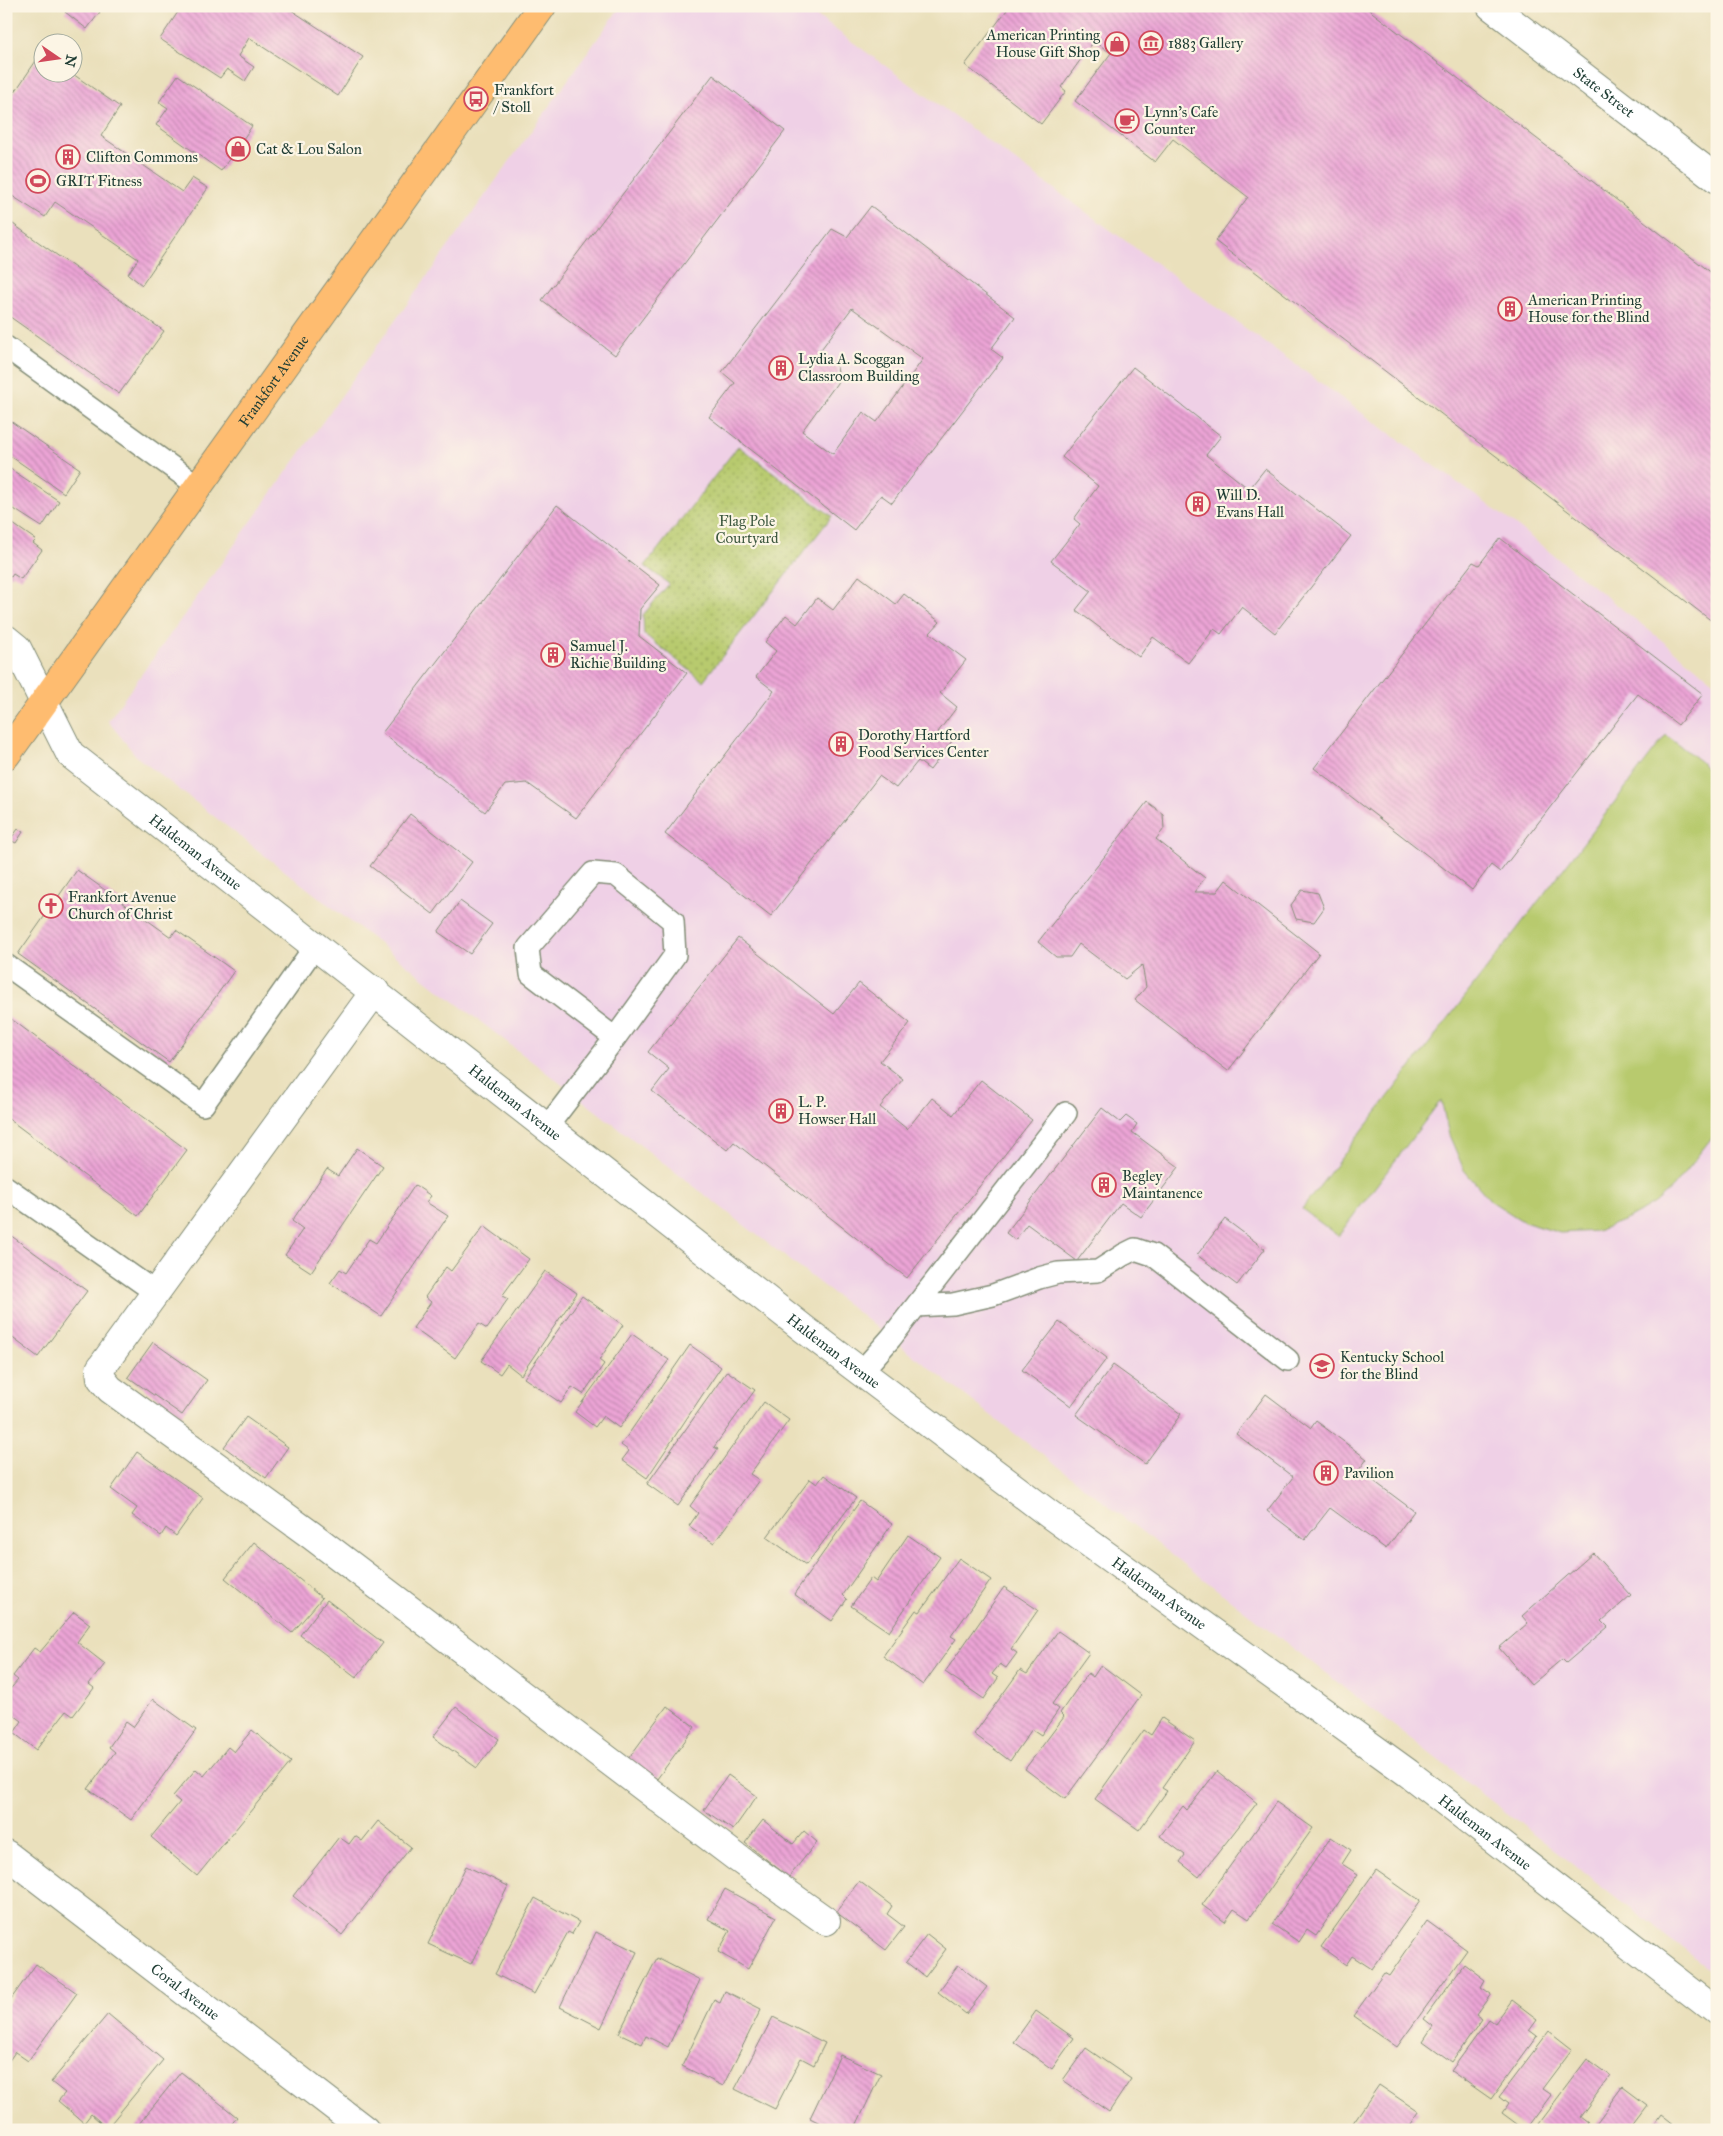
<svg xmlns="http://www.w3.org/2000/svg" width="1723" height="2136" font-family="'IM FELL Great Primer',serif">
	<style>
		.built { fill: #efd0e6 }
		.grass { fill: url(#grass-dots); stroke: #6c8451 }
		.garden { fill: #b8ca6e; stroke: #6c8451 }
		.building { fill: url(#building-back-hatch); fill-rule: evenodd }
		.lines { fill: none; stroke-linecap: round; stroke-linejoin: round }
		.service-casing { stroke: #848e78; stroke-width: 24 }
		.minor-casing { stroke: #848e78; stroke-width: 30 }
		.primary-casing { stroke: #848e78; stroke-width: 30 }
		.service { stroke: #fff; stroke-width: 21 }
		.minor { stroke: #fff; stroke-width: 28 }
		.primary { stroke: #febc70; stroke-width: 28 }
		.labels { text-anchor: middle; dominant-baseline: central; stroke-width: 4.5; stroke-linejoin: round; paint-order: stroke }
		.poi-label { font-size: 15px; fill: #1f3d34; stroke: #fcf5e5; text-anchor: start }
		.street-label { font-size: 15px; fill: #1f3d34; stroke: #fcf5e5 }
		.park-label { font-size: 15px; fill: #3e5940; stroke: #fcf5e5 }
	</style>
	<defs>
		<pattern id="grass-dots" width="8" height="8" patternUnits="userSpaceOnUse" patternTransform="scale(1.25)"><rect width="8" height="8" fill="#b8ca6e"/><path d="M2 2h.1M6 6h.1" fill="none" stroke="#95a55b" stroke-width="1.8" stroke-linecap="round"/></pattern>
		<pattern id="building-back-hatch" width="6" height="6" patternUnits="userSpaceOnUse" patternTransform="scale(1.25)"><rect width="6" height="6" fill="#eca4d6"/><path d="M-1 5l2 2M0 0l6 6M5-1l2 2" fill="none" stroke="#bf87ae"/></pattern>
	</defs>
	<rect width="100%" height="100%" fill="#fcf5e5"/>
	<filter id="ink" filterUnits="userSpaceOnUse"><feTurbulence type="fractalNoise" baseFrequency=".02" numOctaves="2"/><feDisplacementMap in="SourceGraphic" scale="10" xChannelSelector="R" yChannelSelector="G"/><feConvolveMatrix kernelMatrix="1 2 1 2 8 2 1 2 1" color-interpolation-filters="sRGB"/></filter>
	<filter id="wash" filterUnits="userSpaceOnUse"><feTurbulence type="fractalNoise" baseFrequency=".0096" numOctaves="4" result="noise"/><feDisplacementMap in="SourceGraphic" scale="20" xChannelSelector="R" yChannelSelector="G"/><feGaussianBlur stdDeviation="1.12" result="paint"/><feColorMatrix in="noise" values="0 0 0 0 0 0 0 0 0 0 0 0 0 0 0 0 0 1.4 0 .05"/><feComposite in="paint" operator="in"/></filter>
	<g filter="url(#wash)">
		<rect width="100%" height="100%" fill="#eae0bc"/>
		<path class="built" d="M 621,6 L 803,6 L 1513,523 L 1717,684 L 1717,1975 L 137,757 L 108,721 Z"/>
		<path class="grass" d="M 738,446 L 832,516 L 703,681 L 644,634 L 643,615 L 669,584 L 645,566 Z"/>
		<path class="garden" d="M 1666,735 L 1701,762 L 1708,771 L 1717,772 L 1717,1131 L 1673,1187 L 1655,1203 L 1628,1219 L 1597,1231 L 1560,1233 L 1524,1222 L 1491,1201 L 1464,1170 L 1449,1135 L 1441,1100 L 1338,1236 L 1302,1209 Z"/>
		<g id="blocks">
			<path class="building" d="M 69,6 L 92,6 L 100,12 L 87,29 L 65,12 Z
				M 182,6 L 285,6 L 363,57 L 338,96 L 249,38 L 238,56 L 254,67 L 245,81 L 227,69 L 220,78 L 160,39 Z
				M 1010,6 L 1364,6 L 1717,277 L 1717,625 L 1215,241 L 1248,197 L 1173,139 L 1155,162 L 1075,101 L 1111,53 L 1094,41 L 1061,87 L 1066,91 L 1041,124 L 965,65 Z
				M 42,52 L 42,72 L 70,72 L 120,107 L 101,136 L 182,192 L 192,178 L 208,188 L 142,285 L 128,274 L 138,259 L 55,202 L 45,217 L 6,192 L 6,105 Z
				M 178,75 L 252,126 L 221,171 L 156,125 L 168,108 L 159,102 Z
				M 713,75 L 785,131 L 615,355 L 542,300 Z
				M 871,206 L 1015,317 L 991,349 L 1003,358 L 973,397 L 892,503 L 881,495 L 854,530 L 709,417 L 735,383 L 722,372 L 832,229 L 847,237 ZM 852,308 L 923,359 L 877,422 L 863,412 L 833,454 L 802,431 L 837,383 L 838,373 L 837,367 L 819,352 Z
				M 6,219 L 164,331 L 119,394 L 6,314 Z
				M 1133,367 L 1221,436 L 1206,455 L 1249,489 L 1265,469 L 1351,536 L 1275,633 L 1242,607 L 1221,634 L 1214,629 L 1188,663 L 1153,637 L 1139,657 L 1076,610 L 1091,591 L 1051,561 L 1080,524 L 1074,519 L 1098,486 L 1062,457 Z
				M 6,418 L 80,469 L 64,493 L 6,453 Z
				M 6,466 L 59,501 L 42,527 L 6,504 Z
				M 557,505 L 660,585 L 640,609 L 639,636 L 687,673 L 576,818 L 527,783 L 505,785 L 485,812 L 382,733 Z
				M 6,519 L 36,540 L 33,543 L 42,550 L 21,579 L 13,574 L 11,577 L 6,574 Z
				M 1500,538 L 1703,694 L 1678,725 L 1638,694 L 1500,872 L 1491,865 L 1472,890 L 1314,768 L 1473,562 L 1479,565 Z
				M 859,576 L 896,604 L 904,594 L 940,622 L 930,633 L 966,660 L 940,693 L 957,707 L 938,732 L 952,741 L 930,770 L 918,761 L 896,788 L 879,776 L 771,916 L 665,834 L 774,691 L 756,677 L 776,651 L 765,642 L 786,615 L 797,624 L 817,598 L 833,610 Z
				M 1147,802 L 1163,814 L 1164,829 L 1156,839 L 1205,878 L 1194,892 L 1217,892 L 1226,880 L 1319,953 L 1228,1071 L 1135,1000 L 1146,987 L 1142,965 L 1125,979 L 1079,944 L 1070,957 L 1056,957 L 1038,942 Z
				M 410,814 L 472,862 L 433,914 L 370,866 Z
				M 18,829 L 23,832 L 16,843 L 10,840 Z
				M 77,870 L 171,937 L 176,930 L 234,971 L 169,1062 L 18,954 Z
				M 1302,890 L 1318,893 L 1324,908 L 1314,922 L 1296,919 L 1291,905 Z
				M 460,901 L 492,924 L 470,954 L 438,932 Z
				M 738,938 L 834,1014 L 859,983 L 910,1023 L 880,1061 L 903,1079 L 880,1107 L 907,1129 L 932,1098 L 953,1115 L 981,1080 L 1032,1120 L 907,1278 L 734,1142 L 727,1150 L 652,1091 L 669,1069 L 648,1052 Z
				M 6,1015 L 187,1150 L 138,1216 L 6,1117 Z
				M 1102,1108 L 1120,1122 L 1126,1116 L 1137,1124 L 1132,1132 L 1179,1167 L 1141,1217 L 1121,1203 L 1077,1261 L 1027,1224 L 1015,1240 L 1006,1233 Z
				M 357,1148 L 383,1166 L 311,1272 L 285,1255 L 303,1229 L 292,1221 L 327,1169 L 338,1176 Z
				M 415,1185 L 431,1196 L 426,1202 L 448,1216 L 381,1316 L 330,1283 L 340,1269 L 346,1273 L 369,1239 L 376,1243 Z
				M 1225,1219 L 1265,1249 L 1237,1285 L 1197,1255 Z
				M 484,1226 L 529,1259 L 502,1296 L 508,1299 L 487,1329 L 479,1324 L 455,1358 L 413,1328 L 431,1302 L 425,1297 L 446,1267 L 451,1271 Z
				M 6,1232 L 87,1291 L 38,1357 L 6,1333 Z
				M 545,1271 L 577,1293 L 521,1375 L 507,1364 L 500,1374 L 481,1361 Z
				M 582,1296 L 623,1325 L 599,1360 L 604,1364 L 583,1394 L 572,1387 L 561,1403 L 524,1378 Z
				M 1059,1322 L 1107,1358 L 1071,1406 L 1022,1370 Z
				M 632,1334 L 669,1360 L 619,1428 L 603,1416 L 595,1427 L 575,1412 Z
				M 153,1342 L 207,1380 L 182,1415 L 128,1377 Z
				M 690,1345 L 721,1367 L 647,1478 L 622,1460 L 629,1451 L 621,1445 Z
				M 1113,1365 L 1181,1414 L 1145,1464 L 1076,1415 Z
				M 727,1371 L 755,1390 L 714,1447 L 718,1449 L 678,1506 L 647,1484 Z
				M 1266,1394 L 1311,1428 L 1316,1421 L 1367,1459 L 1359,1470 L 1414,1511 L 1386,1549 L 1330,1508 L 1305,1540 L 1267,1511 L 1293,1477 L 1236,1434 Z
				M 764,1402 L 789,1420 L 750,1474 L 759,1480 L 714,1543 L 689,1526 L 698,1513 L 690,1506 Z
				M 246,1417 L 288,1447 L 266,1478 L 224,1447 Z
				M 137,1452 L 203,1498 L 176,1536 L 166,1528 L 161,1536 L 132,1515 L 137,1508 L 111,1489 Z
				M 824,1475 L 856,1498 L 806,1565 L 767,1537 L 810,1479 L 817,1484 Z
				M 860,1501 L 892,1524 L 843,1595 L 847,1599 L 832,1621 L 794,1594 Z
				M 908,1535 L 940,1557 L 889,1632 L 851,1606 L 871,1578 L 876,1582 Z
				M 254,1542 L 322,1598 L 292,1633 L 225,1578 Z
				M 1593,1553 L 1631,1595 L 1602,1621 L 1608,1627 L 1566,1663 L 1562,1659 L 1531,1685 L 1499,1648 L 1528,1623 L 1522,1616 Z
				M 959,1558 L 991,1580 L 951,1636 L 956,1639 L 923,1685 L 883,1656 L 916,1610 L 920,1612 Z
				M 1004,1587 L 1038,1610 L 1011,1649 L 1017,1653 L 1006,1668 L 1000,1664 L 992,1674 L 998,1678 L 984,1699 L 945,1672 Z
				M 327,1600 L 383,1643 L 356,1678 L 300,1635 Z
				M 74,1612 L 90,1624 L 77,1642 L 105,1664 L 89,1684 L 94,1688 L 73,1716 L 66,1711 L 36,1750 L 14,1733 L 22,1721 L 6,1709 L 6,1694 L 18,1680 L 13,1676 L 34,1648 L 40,1652 Z
				M 1058,1631 L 1089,1653 L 1052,1704 L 1059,1709 L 1041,1735 L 1032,1729 L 1010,1761 L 974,1734 L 1020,1670 L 1027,1674 Z
				M 1101,1665 L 1141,1695 L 1065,1799 L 1025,1769 L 1064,1717 L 1060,1713 L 1088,1673 L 1093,1677 Z
				M 153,1699 L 196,1730 L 131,1820 L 88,1789 L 115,1752 L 109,1747 L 126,1722 L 133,1727 Z
				M 667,1706 L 695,1727 L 657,1779 L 628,1759 Z
				M 456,1707 L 499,1739 L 477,1768 L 433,1737 Z
				M 1162,1718 L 1195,1741 L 1162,1788 L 1167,1791 L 1139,1830 L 1095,1799 L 1144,1730 L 1151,1735 Z
				M 252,1730 L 291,1762 L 197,1876 L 151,1837 L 180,1802 L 173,1796 L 196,1769 L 204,1776 L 228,1747 L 234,1752 Z
				M 1217,1771 L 1257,1803 L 1199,1877 L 1180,1862 L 1185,1855 L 1160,1836 L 1183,1806 L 1187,1810 Z
				M 728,1775 L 757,1796 L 733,1830 L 704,1810 Z
				M 1276,1802 L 1313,1828 L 1249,1919 L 1234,1909 L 1225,1922 L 1202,1905 Z
				M 763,1820 L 793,1844 L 804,1831 L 817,1842 L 789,1877 L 745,1843 Z
				M 378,1821 L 411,1847 L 342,1935 L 293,1896 L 339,1837 L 349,1844 L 355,1836 L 362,1841 Z
				M 1331,1837 L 1351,1850 L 1342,1864 L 1358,1874 L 1316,1936 L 1307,1930 L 1299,1942 L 1272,1924 Z
				M 466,1866 L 508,1886 L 471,1964 L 428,1944 Z
				M 1376,1870 L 1420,1901 L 1372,1969 L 1352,1956 L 1346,1965 L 1321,1947 Z
				M 859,1881 L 892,1906 L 887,1914 L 904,1927 L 886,1950 L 836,1912 Z
				M 725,1889 L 776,1917 L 748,1969 L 718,1952 L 730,1931 L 708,1919 Z
				M 535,1898 L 579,1922 L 572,1934 L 568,1932 L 534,1994 L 495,1974 Z
				M 1427,1921 L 1467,1950 L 1397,2047 L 1353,2016 L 1384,1973 L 1389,1976 Z
				M 596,1932 L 637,1952 L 601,2028 L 560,2007 Z
				M 927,1934 L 946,1949 L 925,1977 L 906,1962 Z
				M 657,1958 L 700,1980 L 668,2047 L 646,2036 L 642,2044 L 619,2033 Z
				M 36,1964 L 77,1993 L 28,2061 L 15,2052 L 6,2065 L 6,2006 Z
				M 1464,1964 L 1485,1980 L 1481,1987 L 1491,1994 L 1476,2015 L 1482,2019 L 1452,2062 L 1423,2041 L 1433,2026 L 1424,2019 Z
				M 958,1965 L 987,1987 L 966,2014 L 938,1992 Z
				M 725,1991 L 761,2009 L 723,2086 L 682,2066 L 714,2000 L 720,2003 Z
				M 1512,2000 L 1537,2019 L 1529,2030 L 1537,2036 L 1491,2099 L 1451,2071 L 1489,2019 L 1495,2023 Z
				M 1036,2011 L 1074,2038 L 1052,2069 L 1014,2042 Z
				M 108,2014 L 163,2060 L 107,2128 L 91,2114 L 84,2123 L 58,2101 L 65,2093 L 51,2082 Z
				M 773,2017 L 825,2043 L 814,2065 L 801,2058 L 775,2109 L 735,2089 Z
				M 1549,2031 L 1572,2049 L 1542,2089 L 1551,2095 L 1525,2130 L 1502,2113 L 1508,2104 L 1499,2097 Z
				M 1086,2048 L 1131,2079 L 1109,2112 L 1063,2080 Z
				M 840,2055 L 881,2074 L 854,2130 L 834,2130 L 810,2118 Z
				M 1587,2059 L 1610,2076 L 1580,2117 L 1588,2123 L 1583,2130 L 1545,2130 L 1538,2124 Z
				M 181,2072 L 237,2117 L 227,2130 L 134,2130 Z
				M 1379,2085 L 1419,2112 L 1407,2130 L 1348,2130 Z
				M 1623,2087 L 1647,2105 L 1628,2130 L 1591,2130 Z
				M 1659,2116 L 1673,2127 L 1677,2130 L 1649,2130 Z"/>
		</g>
	</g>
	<g filter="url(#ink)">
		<use href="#blocks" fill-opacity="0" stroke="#848e78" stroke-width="1"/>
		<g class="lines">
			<g class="service-casing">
				<path id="service" d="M 6,347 L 198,486
					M 6,965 L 203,1105 L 316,945
					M 547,1127 L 615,1038 L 531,974 L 528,948 L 593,873 L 616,875 L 673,921 L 675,955 L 615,1038
					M 6,1187 L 155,1292
					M 916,1306 L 953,1304 L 993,1295 L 1039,1278 L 1058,1273 L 1098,1271 L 1123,1255 L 1135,1249 L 1153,1255 L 1288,1360
					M 861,1372 L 891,1338 L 1066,1113"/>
			</g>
			<g class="minor-casing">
				<g id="minor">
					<path id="s1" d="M 1491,6 L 1717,179"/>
					<path id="s2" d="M 6,639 L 17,648 L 70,754 L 804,1329 L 1049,1514 L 1408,1773 L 1717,2012"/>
					<path d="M 375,991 L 100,1369 L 101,1378 L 110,1389 L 311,1535 L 736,1857 L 826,1921"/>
					<path id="s3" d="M 6,1854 L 365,2130"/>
				</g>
			</g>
			<g class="primary-casing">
				<g id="primary">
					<path id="s4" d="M 6,755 L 542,6"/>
				</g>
			</g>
			<use href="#service" class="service"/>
			<use href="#minor" class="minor"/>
			<use href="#primary" class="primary"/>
		</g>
	</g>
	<defs>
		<g id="museum-ring" transform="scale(1.25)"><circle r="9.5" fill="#fcf5e5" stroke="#d1495b" stroke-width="1.5"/><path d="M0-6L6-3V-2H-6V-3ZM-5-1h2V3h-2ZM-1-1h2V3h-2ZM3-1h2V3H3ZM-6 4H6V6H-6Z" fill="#d1495b"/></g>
		<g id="shop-ring" transform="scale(1.25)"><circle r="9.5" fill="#fcf5e5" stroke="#d1495b" stroke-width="1.5"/><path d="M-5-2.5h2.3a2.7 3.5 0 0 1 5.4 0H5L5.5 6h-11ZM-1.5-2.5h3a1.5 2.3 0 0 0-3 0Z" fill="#d1495b"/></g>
		<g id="bus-ring" transform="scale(1.25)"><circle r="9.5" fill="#fcf5e5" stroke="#d1495b" stroke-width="1.5"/><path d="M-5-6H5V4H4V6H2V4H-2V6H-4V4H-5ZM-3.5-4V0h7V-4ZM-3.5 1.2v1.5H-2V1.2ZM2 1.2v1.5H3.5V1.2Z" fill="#d1495b"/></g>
		<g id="cafe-ring" transform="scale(1.25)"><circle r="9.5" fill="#fcf5e5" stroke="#d1495b" stroke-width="1.5"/><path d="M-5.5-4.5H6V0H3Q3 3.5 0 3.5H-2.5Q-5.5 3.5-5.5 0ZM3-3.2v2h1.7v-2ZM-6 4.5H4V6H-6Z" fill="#d1495b"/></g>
		<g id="building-ring" transform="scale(1.25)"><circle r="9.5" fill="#fcf5e5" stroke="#d1495b" stroke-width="1.5"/><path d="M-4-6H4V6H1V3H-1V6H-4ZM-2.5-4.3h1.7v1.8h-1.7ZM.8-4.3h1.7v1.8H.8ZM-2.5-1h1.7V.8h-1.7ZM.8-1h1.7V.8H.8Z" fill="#d1495b"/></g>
		<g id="stadium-ring" transform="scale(1.25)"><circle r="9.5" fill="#fcf5e5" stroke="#d1495b" stroke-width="1.5"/><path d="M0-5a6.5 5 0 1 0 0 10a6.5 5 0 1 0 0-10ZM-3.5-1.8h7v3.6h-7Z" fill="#d1495b"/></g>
		<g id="church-ring" transform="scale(1.25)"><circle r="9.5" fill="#fcf5e5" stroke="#d1495b" stroke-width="1.5"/><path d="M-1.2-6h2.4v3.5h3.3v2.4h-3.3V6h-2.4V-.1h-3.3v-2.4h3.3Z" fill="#d1495b"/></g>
		<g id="school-ring" transform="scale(1.25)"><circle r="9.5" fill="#fcf5e5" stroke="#d1495b" stroke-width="1.5"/><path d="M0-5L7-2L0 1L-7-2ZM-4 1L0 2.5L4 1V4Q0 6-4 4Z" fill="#d1495b"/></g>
	</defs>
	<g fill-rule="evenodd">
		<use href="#museum-ring" x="1151" y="43"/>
		<use href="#shop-ring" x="1117" y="44"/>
		<use href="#bus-ring" x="476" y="99"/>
		<use href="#cafe-ring" x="1127" y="121"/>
		<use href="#shop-ring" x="238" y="149"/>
		<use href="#building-ring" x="68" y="157"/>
		<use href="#stadium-ring" x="38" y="181"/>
		<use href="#building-ring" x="1510" y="309"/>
		<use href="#building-ring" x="781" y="368"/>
		<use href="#building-ring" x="1198" y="504"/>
		<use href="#building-ring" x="553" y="655"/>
		<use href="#building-ring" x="841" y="744"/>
		<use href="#church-ring" x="51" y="906"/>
		<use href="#building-ring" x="781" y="1111"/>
		<use href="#building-ring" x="1104" y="1185"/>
		<use href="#school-ring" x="1322" y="1366"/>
		<use href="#building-ring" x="1326" y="1473"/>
	</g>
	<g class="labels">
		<g class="poi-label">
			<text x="1100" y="35" text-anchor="end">American Printing<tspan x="1100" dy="17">House Gift Shop</tspan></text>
			<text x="1168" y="43">1883 Gallery</text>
			<text x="494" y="90">Frankfort<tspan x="494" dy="17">/ Stoll</tspan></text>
			<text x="1144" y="112">Lynn's Cafe<tspan x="1144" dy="17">Counter</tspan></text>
			<text x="256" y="149">Cat &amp; Lou Salon</text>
			<text x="86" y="157">Clifton Commons</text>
			<text x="56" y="181">GRIT Fitness</text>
			<text x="1528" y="300">American Printing<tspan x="1528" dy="17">House for the Blind</tspan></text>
			<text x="798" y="359">Lydia A. Scoggan<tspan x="798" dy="17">Classroom Building</tspan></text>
			<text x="1216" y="495">Will D.<tspan x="1216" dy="17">Evans Hall</tspan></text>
			<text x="570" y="646">Samuel J.<tspan x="570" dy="17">Richie Building</tspan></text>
			<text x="858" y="735">Dorothy Hartford<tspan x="858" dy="17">Food Services Center</tspan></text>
			<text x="68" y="897">Frankfort Avenue<tspan x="68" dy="17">Church of Christ</tspan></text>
			<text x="798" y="1102">L. P.<tspan x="798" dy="17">Howser Hall</tspan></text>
			<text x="1122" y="1176">Begley<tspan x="1122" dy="17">Maintanence</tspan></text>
			<text x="1340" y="1357">Kentucky School<tspan x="1340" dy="17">for the Blind</tspan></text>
			<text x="1344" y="1473">Pavilion</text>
		</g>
		<g class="street-label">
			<text stroke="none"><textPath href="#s1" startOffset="142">State Street</textPath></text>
			<text stroke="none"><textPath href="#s4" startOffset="460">Frankfort Avenue</textPath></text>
			<text stroke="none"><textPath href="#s2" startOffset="292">Haldeman Avenue</textPath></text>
			<text stroke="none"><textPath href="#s2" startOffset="698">Haldeman Avenue</textPath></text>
			<text stroke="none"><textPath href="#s2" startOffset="1102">Haldeman Avenue</textPath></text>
			<text stroke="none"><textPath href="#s2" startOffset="1508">Haldeman Avenue</textPath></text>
			<text stroke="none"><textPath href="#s2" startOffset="1912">Haldeman Avenue</textPath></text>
			<text stroke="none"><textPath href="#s3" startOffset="226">Coral Avenue</textPath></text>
		</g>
		<g class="park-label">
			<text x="747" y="521">Flag Pole<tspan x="747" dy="17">Courtyard</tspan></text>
		</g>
	</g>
	<rect width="1723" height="2136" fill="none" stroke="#fcf5e5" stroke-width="25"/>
	<g transform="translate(58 58) rotate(103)"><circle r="24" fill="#fcf5e5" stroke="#a4ab9e"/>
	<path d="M0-4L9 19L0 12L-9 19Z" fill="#d1495b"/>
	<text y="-8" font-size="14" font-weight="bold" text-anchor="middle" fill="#1f3d34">N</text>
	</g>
</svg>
